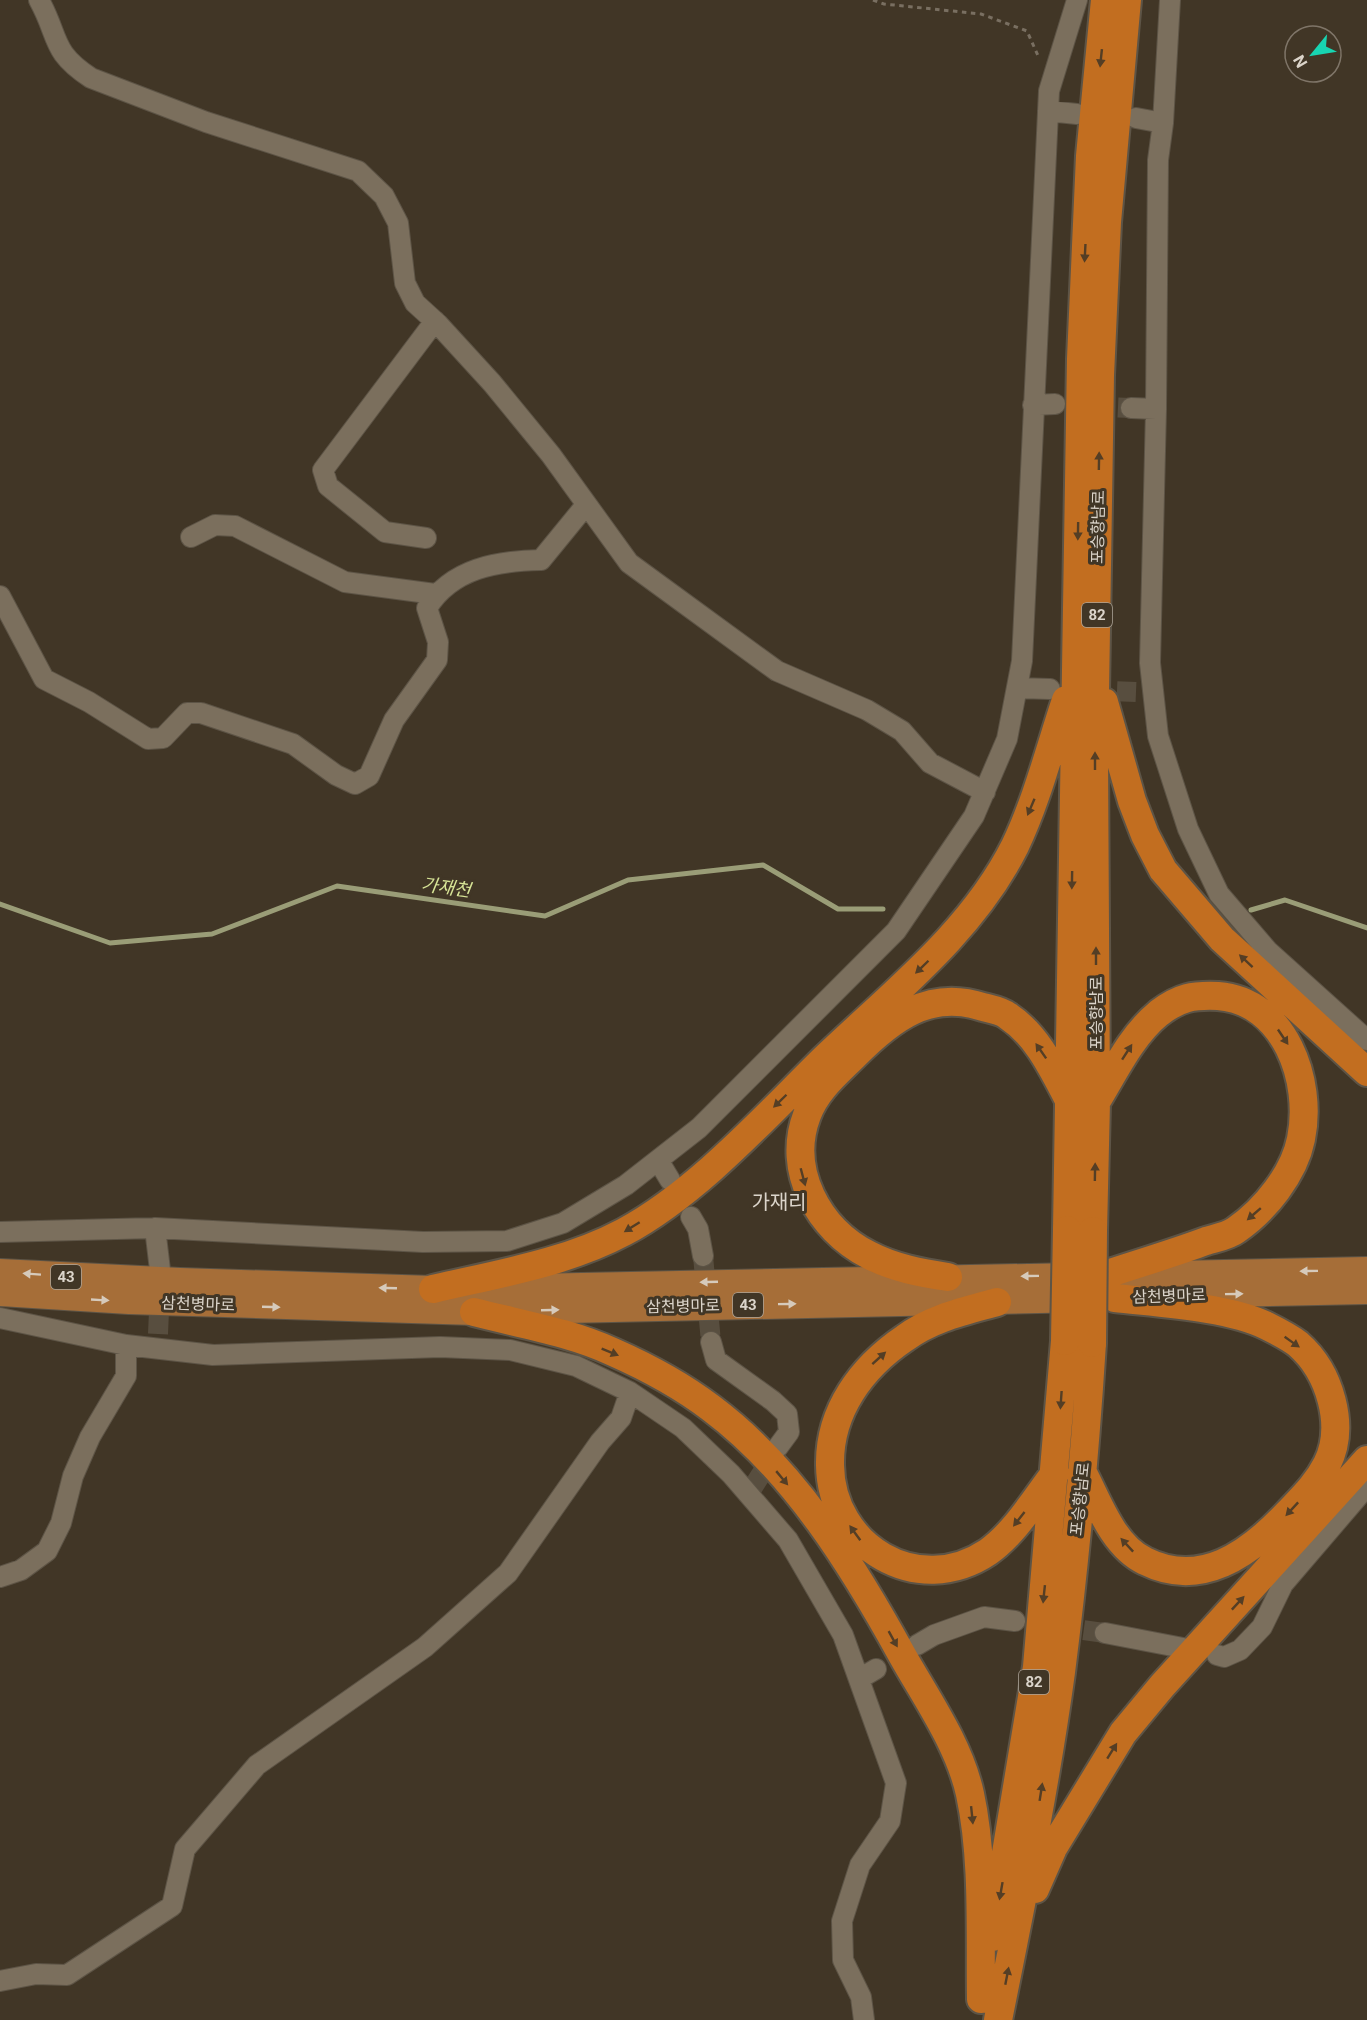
<svg xmlns="http://www.w3.org/2000/svg" width="1367" height="2020" font-family="Roboto,'Noto Sans KR',sans-serif">
	<style>
		.lines { fill: none; stroke-linecap: round; stroke-linejoin: round }
		.stream { stroke: #9a9d77; stroke-width: 5 }
		.minor-tunnel { stroke: #584e3f; stroke-width: 20; stroke-dasharray: 20 10; stroke-linecap: butt }
		.minor-casing { stroke: #5d5446; stroke-width: 22 }
		.major-casing { stroke: #5d5446; stroke-width: 28 }
		.highway-casing { stroke: #5d5446; stroke-width: 32 }
		.path { stroke: #796f61; stroke-width: 3; stroke-dasharray: 4.5 4.5; stroke-linecap: butt }
		.minor { stroke: #7b6f5d; stroke-width: 20 }
		.major { stroke: #a66e38; stroke-width: 26 }
		.highway { stroke: #c26e20; stroke-width: 28 }
		.highway-bridge-casing { stroke: #5d5446; stroke-width: 32; stroke-linecap: butt }
		.highway-bridge { stroke: #c26e20; stroke-width: 28 }
		.oneway { fill: #543e25 }
		.oneway2 { fill: #d6cabb }
		.labels { text-anchor: middle; dominant-baseline: central; stroke-width: 6; stroke-linejoin: round; paint-order: stroke }
		.shield { fill: #413626; stroke: #ada599; stroke-width: 1.5 }
		.shield-label { font-size: 15px; font-weight: bold; fill: #dbd4ca }
		.street-label { font-size: 16px; fill: #dbd4ca; stroke: #413626 }
		.water-label { font-size: 18px; font-style: italic; fill: #d8e597; stroke: #413626 }
		.quarter-label { font-size: 20px; fill: #dbd4ca; stroke: #413626 }
	</style>
	<rect width="100%" height="100%" fill="#413626"/>
	<g class="lines">
		<path class="stream" d="M 0,904 L 110,943 L 212,934 L 337,886 L 545,916 L 628,880 L 763,865 L 838,909 L 883,909
			M 1251,910 L 1285,900 L 1367,928"/>
		<path class="minor-tunnel" d="M 1088,406 L 1131,408
			M 1087,690 L 1136,692
			M 703,1256 L 711,1342
			M 158,1334 L 160,1288
			M 753,1487 L 776,1451
			M 1054,1626 L 1105,1633"/>
		<g class="minor-casing">
			<path id="minor" d="M 39,0 C 60,38 50,51 91,78 L 206,122 L 358,171 L 384,196 L 398,223 L 405,283 L 415,303 L 438,324 L 492,383 L 551,455 L 629,563 L 777,671 L 867,710 L 902,731 L 930,763 L 985,792
				M 1170,0 L 1163,123 L 1158,160 L 1156,409 L 1150,663 L 1158,736 L 1188,829 L 1219,894 L 1268,951 L 1367,1040
				M 1048,111 L 1077,114
				M 1136,118 L 1163,123
				M 1033,405 L 1055,404
				M 1131,408 L 1156,409
				M 191,537 L 215,525 L 235,526 L 345,582 L 435,594
				M 426,538 L 385,532 L 328,486 L 323,470 L 435,321
				M 0,596 L 44,679 L 89,702 L 148,739 L 163,738 L 187,713 L 201,713 L 293,744 L 336,775 L 355,784 L 369,776 L 394,720 L 437,660 L 438,642 L 427,608 C 452,568 497,561 541,560 L 586,505
				M 1017,688 L 1050,689
				M 658,1160 L 670,1180
				M 691,1217 L 698,1229 L 703,1256
				M 155,1228 L 160,1270
				M 0,1232 L 155,1228 L 423,1242 L 507,1241 L 563,1223 L 626,1185 L 699,1128 L 896,931 L 974,816 L 1007,739 L 1022,661 L 1049,91 L 1077,0
				M 0,1318 L 126,1345 L 126,1376 L 90,1437 L 73,1476 L 61,1523 L 47,1551 L 21,1570 L 0,1577
				M 711,1342 L 716,1360 L 773,1401 L 787,1414 L 789,1432 L 778,1447
				M 126,1345 L 213,1355 L 440,1347 L 510,1350 L 576,1366 L 630,1392 L 683,1428 L 731,1474 L 788,1540 L 843,1635 L 896,1783 L 890,1821 L 860,1865 L 842,1921 L 843,1960 L 861,1997 L 864,2020
				M 1105,1633 L 1183,1648
				M 917,1645 L 934,1635 L 984,1617 L 1015,1621
				M 1217,1655 L 1224,1657 L 1240,1650 L 1262,1627 L 1283,1584 L 1367,1486
				M 859,1679 L 876,1669
				M 0,1981 L 36,1974 L 67,1975 L 172,1906 L 185,1849 L 257,1765 L 425,1647 L 508,1573 L 600,1442 L 621,1418 L 630,1392"/>
		</g>
		<g class="major-casing">
			<path id="major" d="M 0,1272 L 180,1281 L 433,1289 L 1367,1270
				M 0,1293 L 129,1301 L 474,1312 L 1085,1299
				M 1172,1295 L 1367,1291"/>
		</g>
		<g class="highway-casing">
			<path id="highway" d="M 1104,702 L 1132,801 L 1145,835 L 1163,870 L 1222,939 L 1367,1072
				M 1096,1102 C 1115,1071 1131,1036 1159,1013 C 1180,997 1193,995 1218,996 C 1285,1001 1313,1081 1301,1139 C 1294,1174 1265,1210 1236,1230 C 1228,1236 1216,1238 1206,1241 C 1174,1253 1140,1263 1107,1274
				M 1067,1230 L 1081,359 L 1090,156 L 1105,0
				M 1093,1231 L 1096,1102 L 1094,756 L 1100,375 L 1107,222 L 1127,0
				M 948,1277 C 921,1273 894,1268 869,1255 C 818,1229 786,1170 807,1115 C 816,1090 837,1073 855,1055 C 891,1019 929,989 983,1007 C 991,1009 1002,1011 1008,1016 C 1038,1036 1053,1070 1069,1100
				M 433,1289 C 497,1274 566,1263 624,1232 C 697,1193 765,1117 824,1059 C 892,994 972,932 1015,846 C 1037,800 1050,748 1066,700
				M 997,1302 C 965,1311 932,1318 905,1338 C 862,1367 829,1411 830,1465 C 831,1547 918,1599 988,1552 C 1015,1533 1035,1499 1055,1473
				M 474,1312 C 520,1324 570,1332 613,1352 C 647,1367 682,1386 711,1408 C 794,1470 853,1566 902,1655 C 926,1698 959,1744 970,1794 C 984,1859 980,1933 981,1999
				M 1083,1473 C 1098,1502 1113,1546 1145,1561 C 1201,1589 1249,1554 1287,1514 C 1302,1498 1317,1484 1327,1464 C 1346,1426 1330,1372 1298,1344 C 1289,1337 1277,1331 1267,1326 C 1229,1307 1158,1303 1115,1298
				M 1035,1889 L 1053,1848 L 1123,1733 L 1162,1686 L 1367,1460
				M 992,1937 L 1037,1667 L 1065,1341
				M 998,2020 C 1021,1905 1045,1789 1061,1672 C 1075,1563 1085,1453 1092,1343"/>
		</g>
		<path class="path" d="M 873,0 L 884,4 L 981,14 L 1027,31 L 1039,58"/>
		<use href="#minor" class="minor"/>
		<use href="#major" class="major"/>
		<use href="#highway" class="highway"/>
		<g class="highway-bridge-casing">
			<path id="highway-bridge" d="M 1065,1341 L 1067,1230
				M 1092,1343 L 1093,1231"/>
		</g>
		<use href="#highway-bridge" class="highway-bridge"/>
	</g>
	<defs><path id="oneway-solid" d="M-6-.8H1V-3.2L6.5 0L1 3.2V.8H-6Z" transform="scale(1.5)"/></defs>
	<g class="oneway">
		<use href="#oneway-solid" transform="translate(1101 58) rotate(96)"/>
		<use href="#oneway-solid" transform="translate(1085 253) rotate(93)"/>
		<use href="#oneway-solid" transform="translate(1099 461) rotate(-89)"/>
		<use href="#oneway-solid" transform="translate(1078 531) rotate(91)"/>
		<use href="#oneway-solid" transform="translate(1095 761) rotate(-90)"/>
		<use href="#oneway-solid" transform="translate(1031 807) rotate(113)"/>
		<use href="#oneway-solid" transform="translate(1072 880) rotate(91)"/>
		<use href="#oneway-solid" transform="translate(1096 956) rotate(-90)"/>
		<use href="#oneway-solid" transform="translate(1246 961) rotate(-137)"/>
		<use href="#oneway-solid" transform="translate(922 967) rotate(136)"/>
		<use href="#oneway-solid" transform="translate(1283 1037) rotate(56)"/>
		<use href="#oneway-solid" transform="translate(1041 1051) rotate(-125)"/>
		<use href="#oneway-solid" transform="translate(1127 1052) rotate(-57)"/>
		<use href="#oneway-solid" transform="translate(780 1101) rotate(136)"/>
		<use href="#oneway-solid" transform="translate(1095 1172) rotate(-89)"/>
		<use href="#oneway-solid" transform="translate(803 1177) rotate(75)"/>
		<use href="#oneway-solid" transform="translate(1254 1214) rotate(139)"/>
		<use href="#oneway-solid" transform="translate(632 1227) rotate(148)"/>
		<use href="#oneway-solid" transform="translate(1292 1342) rotate(35)"/>
		<use href="#oneway-solid" transform="translate(610 1352) rotate(22)"/>
		<use href="#oneway-solid" transform="translate(879 1358) rotate(-42)"/>
		<use href="#oneway-solid" transform="translate(1061 1400) rotate(94)"/>
		<use href="#oneway-solid" transform="translate(782 1478) rotate(50)"/>
		<use href="#oneway-solid" transform="translate(1292 1509) rotate(133)"/>
		<use href="#oneway-solid" transform="translate(1019 1519) rotate(128)"/>
		<use href="#oneway-solid" transform="translate(855 1533) rotate(-126)"/>
		<use href="#oneway-solid" transform="translate(1127 1545) rotate(-133)"/>
		<use href="#oneway-solid" transform="translate(1044 1594) rotate(96)"/>
		<use href="#oneway-solid" transform="translate(1238 1603) rotate(-47)"/>
		<use href="#oneway-solid" transform="translate(893 1639) rotate(61)"/>
		<use href="#oneway-solid" transform="translate(1112 1751) rotate(-58)"/>
		<use href="#oneway-solid" transform="translate(1041 1792) rotate(-81)"/>
		<use href="#oneway-solid" transform="translate(972 1815) rotate(84)"/>
		<use href="#oneway-solid" transform="translate(1001 1891) rotate(100)"/>
		<use href="#oneway-solid" transform="translate(1007 1976) rotate(-79)"/>
	</g>
	<g class="oneway2">
		<use href="#oneway-solid" transform="translate(1309 1271) rotate(179)"/>
		<use href="#oneway-solid" transform="translate(32 1274) rotate(-176)"/>
		<use href="#oneway-solid" transform="translate(1030 1276) rotate(179)"/>
		<use href="#oneway-solid" transform="translate(709 1282) rotate(178)"/>
		<use href="#oneway-solid" transform="translate(388 1288) rotate(-178)"/>
		<use href="#oneway-solid" transform="translate(1234 1294) rotate(-1)"/>
		<use href="#oneway-solid" transform="translate(100 1300) rotate(3)"/>
		<use href="#oneway-solid" transform="translate(787 1304) rotate(-1)"/>
		<use href="#oneway-solid" transform="translate(271 1307) rotate(2)"/>
		<use href="#oneway-solid" transform="translate(550 1310) rotate(-2)"/>
	</g>
	<g class="labels">
		<g class="shield">
			<rect x="1082" y="603" width="30" height="24" rx="4.5"/>
			<rect x="51" y="1265" width="30" height="24" rx="4.5"/>
			<rect x="733" y="1293" width="30" height="24" rx="4.5"/>
			<rect x="1019" y="1670" width="30" height="24" rx="4.5"/>
		</g>
		<g class="shield-label">
			<text x="1097" y="615">82</text>
			<text x="66" y="1277">43</text>
			<text x="748" y="1305">43</text>
			<text x="1034" y="1682">82</text>
		</g>
		<g class="street-label">
			<text transform="translate(1098 527) rotate(-89)">포승향남로</text>
			<text transform="translate(1096 1013) rotate(-90)">포승향남로</text>
			<text transform="translate(1169 1296) rotate(-2)">삼천병마로</text>
			<text transform="translate(198 1304) rotate(2)">삼천병마로</text>
			<text transform="translate(683 1306) rotate(-1)">삼천병마로</text>
			<text transform="translate(1080 1499) rotate(-84)">포승향남로</text>
		</g>
		<g class="water-label">
			<text transform="translate(446 887) rotate(8)">가재천</text>
		</g>
		<g class="quarter-label">
			<text x="779" y="1202">가재리</text>
		</g>
	</g>
	<g transform="translate(1313 54) rotate(240)"><circle r="28" fill="#413626" stroke="#7f7568" stroke-width="1.5"/>
	<path d="M0-4.5L10 22L0 15L-10 22Z" fill="#18d5b2"/>
	<text y="-9" font-size="16" font-weight="bold" text-anchor="middle" fill="#dbd4ca">N</text>
	</g>
</svg>
